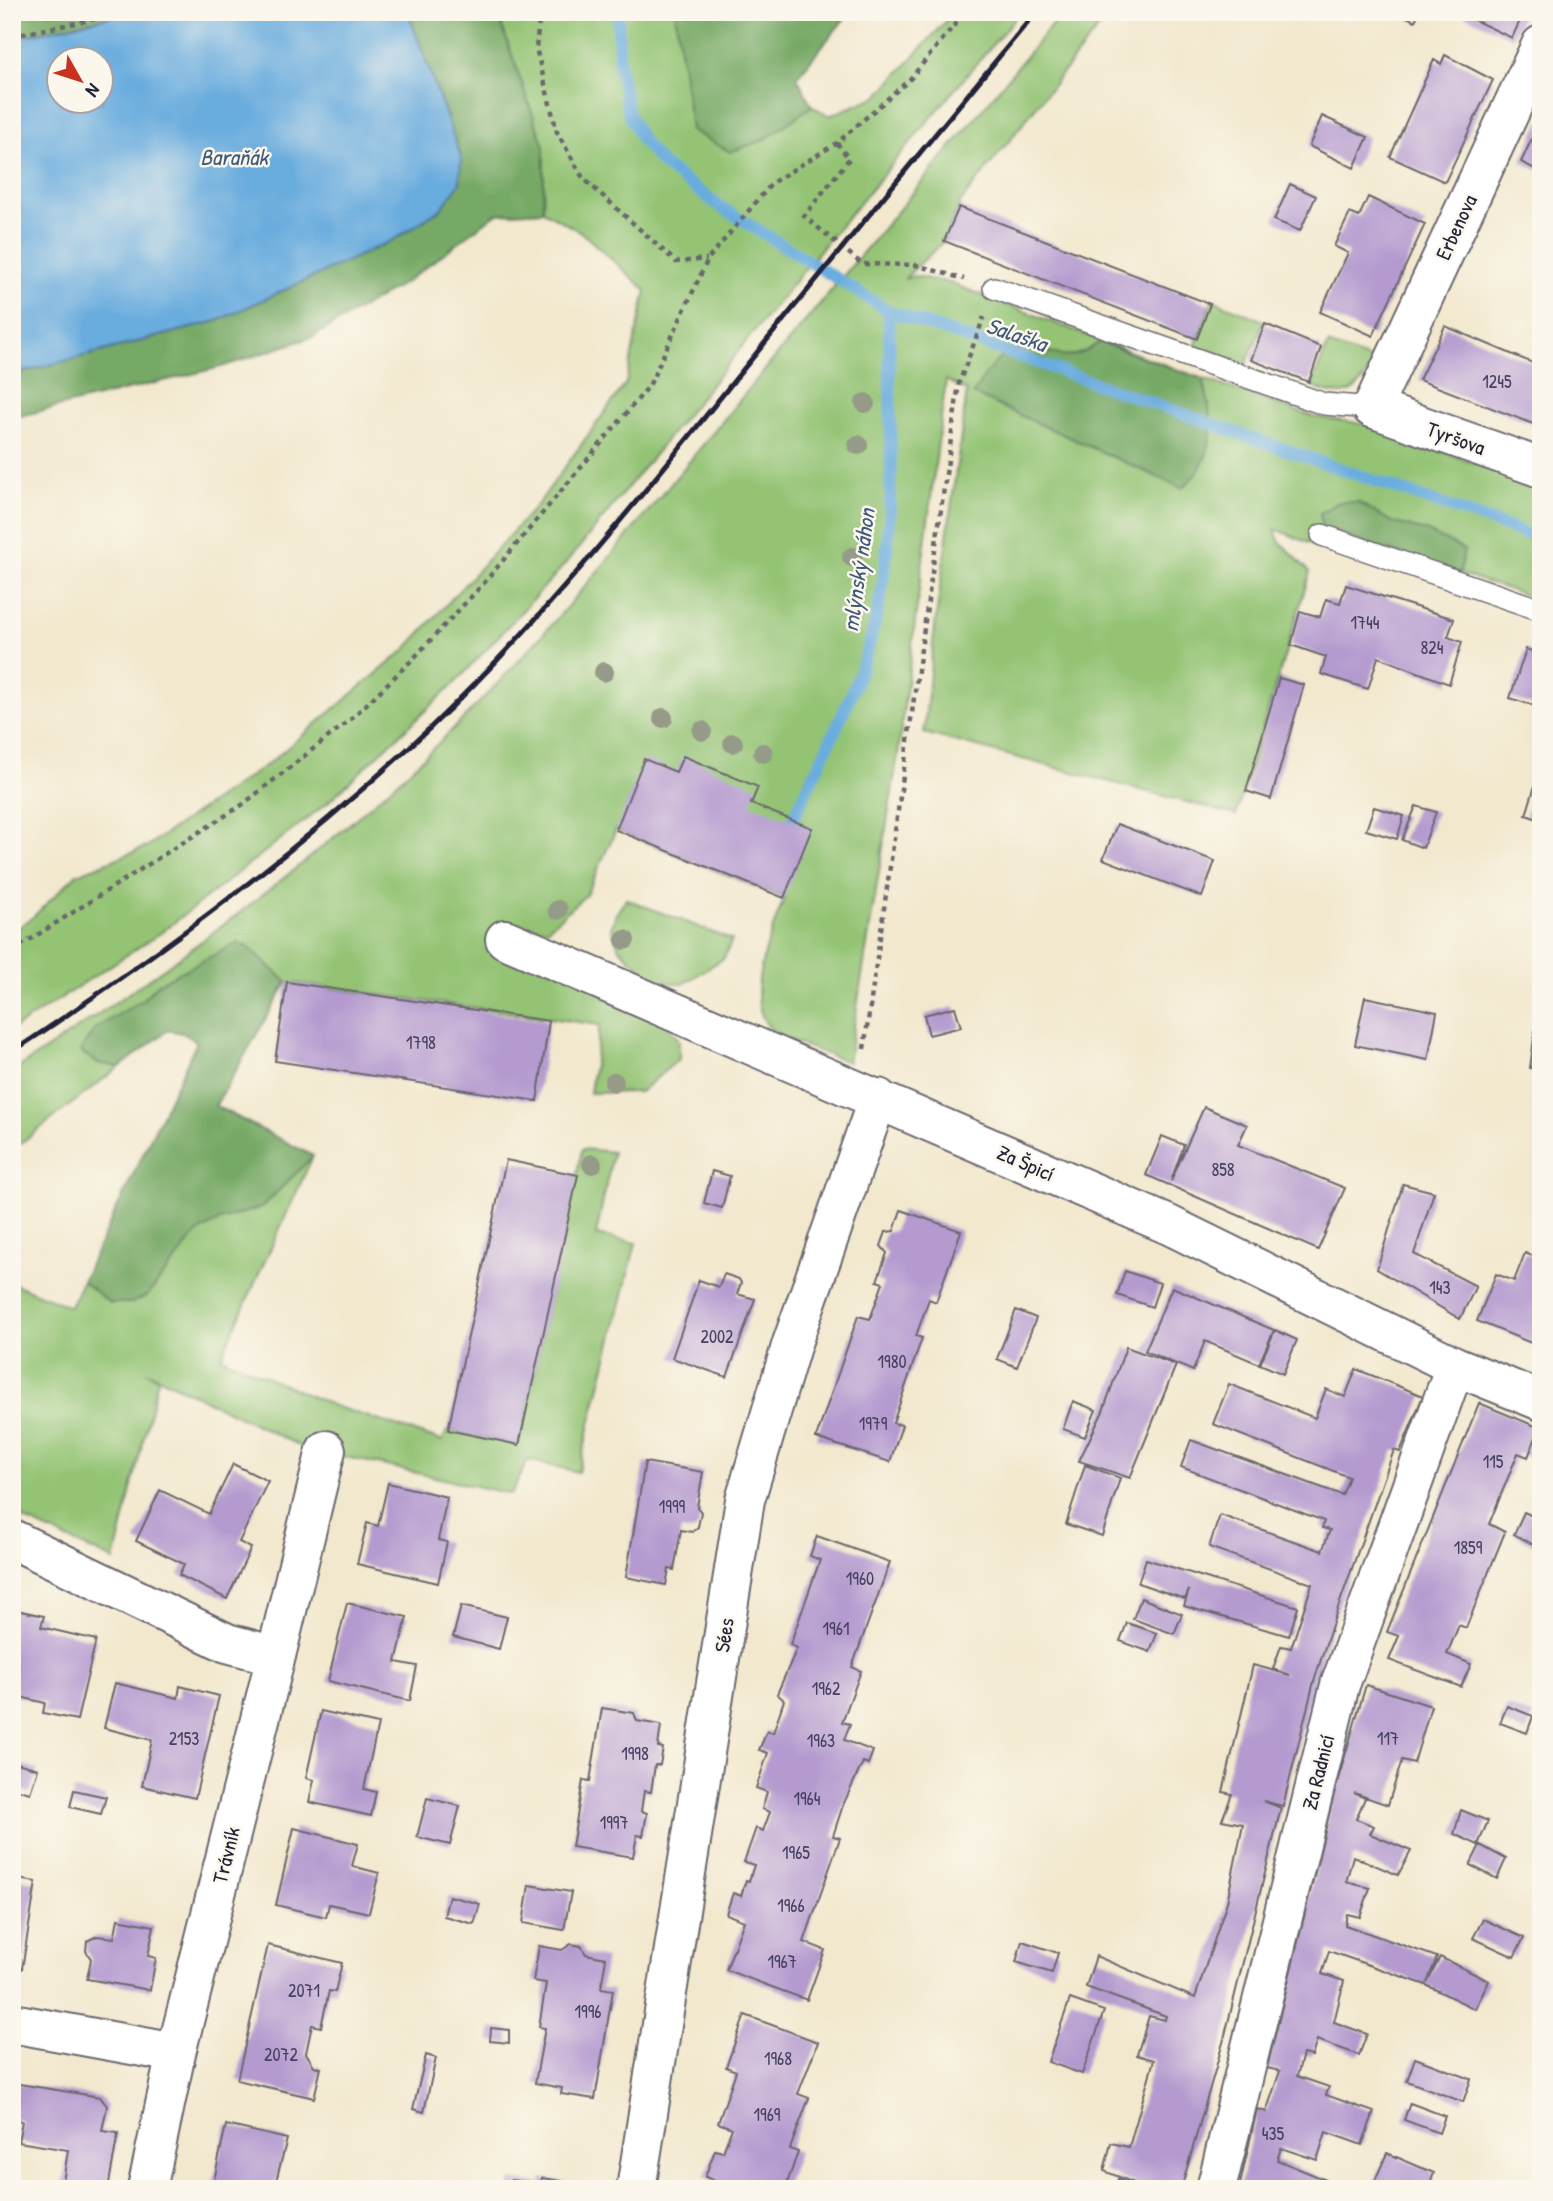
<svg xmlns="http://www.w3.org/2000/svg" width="1553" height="2201" font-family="'Patrick Hand',sans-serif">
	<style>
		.green { fill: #93c373; stroke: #5a7257; stroke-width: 2 }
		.forest { fill: #76a965; stroke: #4c6650; stroke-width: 2 }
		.water { fill: #69acde; stroke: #46678c; stroke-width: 2; fill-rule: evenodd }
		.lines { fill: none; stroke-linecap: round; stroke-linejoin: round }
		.stream { stroke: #69acde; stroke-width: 12 }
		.building { fill: #b49acf }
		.service-casing { stroke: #6b676e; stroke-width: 24 }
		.minor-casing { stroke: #6b676e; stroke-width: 42 }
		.path { stroke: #6b676e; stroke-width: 4.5; stroke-dasharray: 5 5; stroke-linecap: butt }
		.service { stroke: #fff; stroke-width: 21 }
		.minor { stroke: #fff; stroke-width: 38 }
		.rail { stroke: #22223b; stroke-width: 5 }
		.tree { fill: #969a88 }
		.labels { text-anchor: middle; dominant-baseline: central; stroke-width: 5; stroke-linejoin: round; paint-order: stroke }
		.number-label { font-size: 18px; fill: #464060 }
		.street-label { font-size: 21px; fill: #22223b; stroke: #fbf7ec }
		.water-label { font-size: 23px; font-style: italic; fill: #3e597c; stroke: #fbf7ec }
	</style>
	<rect width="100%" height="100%" fill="#fbf7ec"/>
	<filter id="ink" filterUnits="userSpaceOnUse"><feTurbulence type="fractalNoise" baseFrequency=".0143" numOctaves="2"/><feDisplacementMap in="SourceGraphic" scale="14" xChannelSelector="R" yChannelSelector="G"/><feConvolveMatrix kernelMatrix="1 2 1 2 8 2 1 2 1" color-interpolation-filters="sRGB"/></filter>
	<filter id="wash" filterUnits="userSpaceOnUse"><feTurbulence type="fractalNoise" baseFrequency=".00686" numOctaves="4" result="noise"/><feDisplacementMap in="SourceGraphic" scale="28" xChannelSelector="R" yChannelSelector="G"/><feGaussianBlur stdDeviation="1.57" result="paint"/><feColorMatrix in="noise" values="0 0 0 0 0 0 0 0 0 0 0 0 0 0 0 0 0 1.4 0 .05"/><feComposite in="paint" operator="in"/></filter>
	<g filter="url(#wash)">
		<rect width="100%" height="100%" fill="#f2e8ce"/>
		<path class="green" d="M 497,12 L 849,12 L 795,78 L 808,103 L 829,116 L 878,96 L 954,12 L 1020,12 L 830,238 L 568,561 L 458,680 L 327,803 L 162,932 L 12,1030 L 12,932 L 32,918 L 77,874 L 146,847 L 268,764 L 405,650 L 538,504 L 626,383 L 646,290 L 581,232 L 543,211 L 544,147 Z
			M 1062,12 L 1111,12 L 960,203 L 944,241 L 904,279 L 914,276 L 950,283 L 1192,375 L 1314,417 L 1373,425 L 1541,489 L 1541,600 L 1321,529 L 1316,546 L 1275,529 L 1279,541 L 1310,572 L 1236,815 L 924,733 L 934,633 L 967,391 L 946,380 L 898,754 L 848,1062 C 831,1055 785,1041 773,1031 C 739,1002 772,932 784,898 L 616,830 L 586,895 L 547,929 L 508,923 L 668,1026 L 679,1040 L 679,1059 L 640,1092 L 590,1093 L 600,1025 L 287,982 L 215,1106 L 313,1156 L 221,1357 L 334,1406 L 442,1441 L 448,1430 L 519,1445 L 582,1149 L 613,1152 L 596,1235 L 636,1243 L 578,1472 L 528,1460 L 511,1494 L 302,1447 L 146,1371 L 158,1379 L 114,1560 L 12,1514 L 12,1283 L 70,1307 L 197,1042 L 183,1033 L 167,1030 L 12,1150 L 12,1072 C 143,986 269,897 386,792 C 519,674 631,532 744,395 C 850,267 958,141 1062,12 Z
			M 1213,300 L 1264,321 L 1244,369 L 1193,352 Z
			M 1328,344 L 1370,359 L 1372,363 C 1358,396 1343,401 1311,386 Z
			M 626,899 L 732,940 L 724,958 L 683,984 L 653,981 L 619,948 L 611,928 L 616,914 Z"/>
		<path class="forest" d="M 12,12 L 130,12 L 12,39 Z
			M 408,12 L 497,12 L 544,147 L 543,211 L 496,214 L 406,282 L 312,337 L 221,367 L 12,418 L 12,375 L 217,321 L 393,240 L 441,209 L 461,157 Z
			M 675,12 L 850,12 L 797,77 L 812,106 L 764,140 L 730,152 L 691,130 Z
			M 1100,342 L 1203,379 C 1214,420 1218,459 1182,488 L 973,394 C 986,372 1004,343 1034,348 C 1050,351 1065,360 1081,353 C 1088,351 1094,346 1100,342 Z
			M 1339,502 L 1358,502 L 1392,522 L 1426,531 L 1464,550 L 1460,573 L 1322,529 L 1320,513 Z
			M 237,943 L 248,947 L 287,982 L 215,1106 L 313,1156 L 262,1207 L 220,1220 L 196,1234 L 148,1295 L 132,1303 L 110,1303 L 82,1281 L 197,1042 L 183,1033 L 168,1030 L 120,1067 L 97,1063 L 80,1051 L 95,1029 L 142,1000 L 159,983 Z"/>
		<path class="water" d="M 130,12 L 408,12 L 461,157 L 460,183 L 441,209 L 393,240 L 217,321 L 12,375 L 12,39 ZM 60,60 L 102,60 L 102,102 L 60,102 Z"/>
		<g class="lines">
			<path class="stream" d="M 618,12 L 619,65 L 628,112 L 641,139 L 662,164 L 721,207 L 889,311 L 1541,539
				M 793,819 C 818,765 847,711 866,654 C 901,552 889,419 889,311"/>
		</g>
		<g id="blocks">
			<path class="building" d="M 1397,12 L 1419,12 L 1415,21 Z
				M 1457,12 L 1524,12 L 1512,38 Z
				M 1445,55 L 1493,80 L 1445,182 L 1390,157 L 1434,60 L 1441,64 Z
				M 1322,116 L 1368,137 L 1354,168 L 1309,146 Z
				M 1541,119 L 1541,172 L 1521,162 Z
				M 1290,184 L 1316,196 L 1300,231 L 1274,220 Z
				M 1368,197 L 1425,224 L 1373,336 L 1320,312 L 1348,253 L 1334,246 L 1350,213 L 1359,217 Z
				M 959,207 L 1210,304 L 1197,339 L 944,241 Z
				M 1265,324 L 1321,347 L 1309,382 L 1251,360 Z
				M 1445,326 L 1535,364 L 1541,349 L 1541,427 L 1419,380 Z
				M 1346,585 L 1454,619 L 1448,637 L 1462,642 L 1449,684 L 1378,657 L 1368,689 L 1321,674 L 1326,657 L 1291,645 L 1300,611 L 1320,617 L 1326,599 L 1340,603 Z
				M 1541,644 L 1541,708 L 1510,698 L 1526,649 L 1537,653 Z
				M 1279,678 L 1304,685 L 1271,799 L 1246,791 Z
				M 683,756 L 758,787 L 751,804 L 812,828 L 784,898 L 616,830 L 644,759 L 676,772 Z
				M 1537,779 L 1541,780 L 1541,820 L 1526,815 Z
				M 1416,806 L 1436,812 L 1423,848 L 1402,840 Z
				M 1374,807 L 1404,816 L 1397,839 L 1366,830 Z
				M 1117,824 L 1215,861 L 1202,897 L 1103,859 Z
				M 287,982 L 549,1021 L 537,1101 L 275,1061 Z
				M 1365,997 L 1437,1012 L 1428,1060 L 1355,1045 Z
				M 955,1007 L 961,1027 L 929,1035 L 924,1015 Z
				M 1538,1008 L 1541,1008 L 1541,1069 L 1530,1068 Z
				M 1204,1107 L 1247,1125 L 1238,1145 L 1345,1188 L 1318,1250 L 1146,1175 L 1162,1136 L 1184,1145 L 1171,1181 Z
				M 506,1160 L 578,1175 L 519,1445 L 448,1430 Z
				M 712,1171 L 730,1176 L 722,1208 L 704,1203 Z
				M 1403,1184 L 1434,1192 L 1414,1254 L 1476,1286 L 1460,1319 L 1377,1269 Z
				M 901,1210 L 961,1231 L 936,1302 L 929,1299 L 916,1336 L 922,1338 L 893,1423 L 902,1425 L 890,1462 L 816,1438 L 858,1316 L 870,1319 L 883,1283 L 877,1281 L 887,1253 L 881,1246 L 886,1232 L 894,1231 Z
				M 1525,1253 L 1541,1259 L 1541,1347 L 1477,1321 L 1496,1274 L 1514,1281 Z
				M 1125,1271 L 1160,1283 L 1152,1307 L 1117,1295 Z
				M 724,1274 L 739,1279 L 741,1283 L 737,1294 L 755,1299 L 727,1377 L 672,1358 L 699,1280 L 719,1287 Z
				M 1172,1287 L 1274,1330 L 1259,1364 L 1205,1341 L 1193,1371 L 1145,1351 Z
				M 1016,1310 L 1036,1318 L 1017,1367 L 997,1359 Z
				M 1275,1330 L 1297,1340 L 1283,1374 L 1260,1364 Z
				M 1126,1347 L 1176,1365 L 1130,1478 L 1079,1461 L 1103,1411 Z
				M 1356,1369 L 1423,1396 L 1400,1452 L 1394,1450 L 1334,1619 L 1314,1681 L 1283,1806 L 1263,1801 L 1281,1808 L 1224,2039 L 1181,2189 L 1149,2189 L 1104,2171 L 1111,2143 L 1129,2147 L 1154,2060 L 1137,2055 L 1149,2016 L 1165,2020 L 1166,2016 L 1086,1987 L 1096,1956 L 1195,1998 L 1227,1902 L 1243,1824 L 1222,1820 L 1232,1794 L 1223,1792 L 1253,1665 L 1290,1675 L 1273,1669 L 1281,1646 L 1291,1648 L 1312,1584 L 1209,1547 L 1220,1515 L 1322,1551 L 1330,1530 L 1322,1528 L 1324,1521 L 1181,1467 L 1191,1440 L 1342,1495 L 1349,1477 L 1213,1424 L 1229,1384 L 1315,1418 L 1326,1389 L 1345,1397 Z
				M 1073,1401 L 1096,1410 L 1085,1437 L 1063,1429 Z
				M 1479,1403 L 1540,1428 L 1528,1457 L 1518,1453 L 1489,1524 L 1505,1532 L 1466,1628 L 1459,1625 L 1447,1654 L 1471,1664 L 1461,1687 L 1389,1660 L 1399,1636 L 1387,1632 Z
				M 645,1462 L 703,1472 L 697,1507 L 701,1512 L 698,1527 L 692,1532 L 681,1530 L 674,1570 L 669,1569 L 666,1585 L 626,1577 Z
				M 233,1464 L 268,1481 L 239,1542 L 251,1548 L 227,1599 L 179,1575 L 184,1564 L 136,1541 L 160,1490 L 209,1514 Z
				M 1085,1465 L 1120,1478 L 1102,1536 L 1066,1524 Z
				M 388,1483 L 447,1497 L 438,1540 L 447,1542 L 438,1583 L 357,1564 L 367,1523 L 378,1526 Z
				M 1524,1512 L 1541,1520 L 1541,1549 L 1514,1534 Z
				M 817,1536 L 890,1562 L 852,1667 L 861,1671 L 842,1722 L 850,1724 L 844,1740 L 873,1751 L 868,1764 L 863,1762 L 843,1805 L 833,1836 L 840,1838 L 804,1942 L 825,1950 L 807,2000 L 726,1970 L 744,1921 L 726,1914 L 733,1893 L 741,1896 L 746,1880 L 749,1881 L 754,1865 L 744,1862 L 756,1828 L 763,1831 L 770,1812 L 762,1809 L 767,1792 L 756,1788 L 768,1753 L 759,1750 L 767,1731 L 773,1733 L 784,1700 L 777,1694 L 797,1648 L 790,1645 L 820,1560 L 810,1556 Z
				M 1146,1559 L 1298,1607 L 1289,1636 L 1184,1606 L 1189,1590 L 1185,1599 L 1138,1583 Z
				M 1141,1598 L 1182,1614 L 1174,1634 L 1133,1619 Z
				M 347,1603 L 407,1617 L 396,1662 L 417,1666 L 410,1701 L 328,1681 Z
				M 461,1606 L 507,1617 L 499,1649 L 453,1637 Z
				M 12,1609 L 44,1616 L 41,1627 L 96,1640 L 77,1720 L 43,1713 L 45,1703 L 12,1695 Z
				M 1127,1623 L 1157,1633 L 1150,1652 L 1120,1641 Z
				M 115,1683 L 178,1698 L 180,1686 L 219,1696 L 195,1798 L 142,1786 L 152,1740 L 104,1728 Z
				M 1366,1685 L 1431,1706 L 1414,1763 L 1402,1760 L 1388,1805 L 1354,1793 L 1365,1798 L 1356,1819 L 1374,1826 L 1370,1834 L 1411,1851 L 1398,1875 L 1353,1856 L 1346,1882 L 1370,1888 L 1360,1917 L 1347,1914 L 1345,1925 L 1437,1957 L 1427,1983 L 1440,1957 L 1489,1981 L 1475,2009 L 1426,1985 L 1329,1951 L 1322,1974 L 1344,1981 L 1334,2022 L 1367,2034 L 1359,2055 L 1317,2040 L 1312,2056 L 1303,2054 L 1297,2076 L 1329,2087 L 1326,2095 L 1374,2112 L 1362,2145 L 1326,2132 L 1317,2160 L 1281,2148 L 1277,2160 L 1348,2189 L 1239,2189 L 1257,2109 L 1266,2112 L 1280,2071 L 1267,2068 L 1336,1786 Z
				M 1507,1706 L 1533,1716 L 1527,1733 L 1500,1723 Z
				M 602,1708 L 634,1713 L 637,1721 L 661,1725 L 658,1747 L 663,1748 L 660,1765 L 655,1765 L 651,1792 L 644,1791 L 641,1811 L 647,1813 L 643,1836 L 637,1835 L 633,1857 L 572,1847 L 583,1780 L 590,1781 Z
				M 321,1711 L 378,1724 L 364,1789 L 376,1792 L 371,1816 L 309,1802 L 314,1780 L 306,1778 Z
				M 17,1763 L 38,1769 L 30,1793 L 12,1788 Z
				M 74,1790 L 106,1797 L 101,1814 L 70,1807 Z
				M 427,1798 L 460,1806 L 450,1845 L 417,1837 Z
				M 1461,1810 L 1488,1821 L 1478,1845 L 1454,1834 Z
				M 294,1828 L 358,1844 L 352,1866 L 379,1873 L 369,1913 L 329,1904 L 326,1917 L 276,1905 Z
				M 1480,1845 L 1506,1859 L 1497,1879 L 1470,1865 Z
				M 12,1878 L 36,1882 L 22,1969 L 12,1968 Z
				M 529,1885 L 571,1892 L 564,1930 L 523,1923 Z
				M 449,1896 L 480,1904 L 474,1924 L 444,1916 Z
				M 118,1919 L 154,1926 L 148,1956 L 156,1958 L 150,1990 L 87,1979 L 91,1959 L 86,1951 L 87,1941 L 97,1936 L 114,1938 Z
				M 1483,1919 L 1524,1938 L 1514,1957 L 1473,1938 Z
				M 1022,1941 L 1058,1953 L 1052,1973 L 1016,1962 Z
				M 571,1944 L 581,1946 L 586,1954 L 606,1958 L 601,1988 L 613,1990 L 595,2099 L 561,2094 L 562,2088 L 535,2083 L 545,2028 L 539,2027 L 546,1983 L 533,1981 L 539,1946 L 562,1950 Z
				M 268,1945 L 342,1963 L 335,1992 L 329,1991 L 321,2027 L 312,2025 L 306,2053 L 314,2066 L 321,2068 L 314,2098 L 237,2080 Z
				M 1070,1999 L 1104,2011 L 1082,2074 L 1048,2062 Z
				M 745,2015 L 818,2042 L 798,2094 L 809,2098 L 790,2149 L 798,2152 L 785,2189 L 710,2189 L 713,2180 L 705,2177 L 715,2150 L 723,2152 L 732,2128 L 718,2123 L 736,2071 L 726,2067 Z
				M 491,2028 L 509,2030 L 509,2043 L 490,2041 Z
				M 426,2055 L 436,2058 L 424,2112 L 413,2109 Z
				M 1415,2058 L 1471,2079 L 1463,2102 L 1407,2081 Z
				M 13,2083 L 100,2097 L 107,2106 L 102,2131 L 118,2133 L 108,2189 L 62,2189 L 68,2150 L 18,2142 L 22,2121 L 12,2119 Z
				M 1410,2103 L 1445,2116 L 1439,2133 L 1404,2120 Z
				M 226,2125 L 287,2139 L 274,2189 L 212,2189 Z
				M 1387,2153 L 1434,2173 L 1428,2189 L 1381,2189 L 1373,2185 Z
				M 542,2178 L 585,2185 L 584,2189 L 509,2189 L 511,2180 L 540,2184 Z
				M 1118,2179 L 1141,2189 L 1115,2189 Z"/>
		</g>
	</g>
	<g filter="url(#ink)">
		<use href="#blocks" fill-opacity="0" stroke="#6b676e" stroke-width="2"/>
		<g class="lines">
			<g class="service-casing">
				<path id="service" d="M 994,288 L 1324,404 L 1372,408
					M 1322,535 L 1541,610"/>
			</g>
			<g class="minor-casing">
				<path id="minor" d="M 1541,45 L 1372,408 L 1541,468
					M 505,939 L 1169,1225 L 1455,1366 L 1541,1401
					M 12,1539 L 227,1643 L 276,1656 L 176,2053
					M 276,1656 L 326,1450
					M 12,2023 L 176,2053 L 147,2189
					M 636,2189 L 745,1500 L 792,1343 L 878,1098
					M 1216,2189 L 1340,1685 L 1455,1366"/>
			</g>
			<path class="path" d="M 540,12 L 536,48 L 557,132 L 583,178 L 676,262 L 707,259
				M 12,36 L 130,12
				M 837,143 L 849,159 L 804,216 L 862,264 L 916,265 L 964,279
				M 12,951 L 242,805 L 350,720 L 413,659 L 484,583 L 649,386 L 708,259 L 773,182 L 837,143 L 910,79 L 965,12
				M 864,1049 L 959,383 L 984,317"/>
			<use href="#service" class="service"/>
			<use href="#minor" class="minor"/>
			<path class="rail" d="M 12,1052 C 161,954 302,849 431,727 C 545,618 643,494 741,372 C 839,251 937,132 1036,12"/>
		</g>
		<g class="tree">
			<circle cx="865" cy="403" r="10"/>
			<circle cx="858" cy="445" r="10"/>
			<circle cx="852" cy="557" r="10"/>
			<circle cx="604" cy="672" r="10"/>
			<circle cx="663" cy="718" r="10"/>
			<circle cx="702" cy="731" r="10"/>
			<circle cx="733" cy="743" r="10"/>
			<circle cx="763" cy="753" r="10"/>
			<circle cx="558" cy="910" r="10"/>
			<circle cx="625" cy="940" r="10"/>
			<circle cx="614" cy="1082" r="10"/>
			<circle cx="592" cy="1164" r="10"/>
		</g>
	</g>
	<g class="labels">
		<g class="number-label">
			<text x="1497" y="381">1245</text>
			<text x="1365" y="622">1744</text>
			<text x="1432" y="647">824</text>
			<text x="421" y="1042">1798</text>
			<text x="1223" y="1169">858</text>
			<text x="1440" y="1287">143</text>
			<text x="717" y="1336">2002</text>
			<text x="892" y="1361">1980</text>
			<text x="873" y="1423">1979</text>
			<text x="1493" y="1461">115</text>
			<text x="672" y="1506">1999</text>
			<text x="1468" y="1547">1859</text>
			<text x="860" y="1578">1960</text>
			<text x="836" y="1628">1961</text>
			<text x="826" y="1688">1962</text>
			<text x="184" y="1738">2153</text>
			<text x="1388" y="1738">117</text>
			<text x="821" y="1740">1963</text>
			<text x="635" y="1753">1998</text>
			<text x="807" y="1798">1964</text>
			<text x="614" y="1822">1997</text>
			<text x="796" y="1852">1965</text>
			<text x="791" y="1905">1966</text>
			<text x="782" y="1961">1967</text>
			<text x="304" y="1990">2071</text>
			<text x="588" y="2011">1996</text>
			<text x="281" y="2054">2072</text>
			<text x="778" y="2058">1968</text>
			<text x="767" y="2114">1969</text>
			<text x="1273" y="2133">435</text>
		</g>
		<g class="street-label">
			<text transform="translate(1456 227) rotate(-65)">Erbenova</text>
			<text transform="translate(1456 438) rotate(20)">Tyršova</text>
			<text transform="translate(1026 1163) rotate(24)">Za Špicí</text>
			<text transform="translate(724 1635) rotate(-81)">Sées</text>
			<text transform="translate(1318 1772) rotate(-76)">Za Radnicí</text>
			<text transform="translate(226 1855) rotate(-76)">Trávník</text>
		</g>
		<g class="water-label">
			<text x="234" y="156">Baraňák</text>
			<text transform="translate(1017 334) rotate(19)">Salaška</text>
			<text transform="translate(858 570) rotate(-82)">mlýnský náhon</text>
		</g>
	</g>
	<rect width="1553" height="2201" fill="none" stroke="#fbf7ec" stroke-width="42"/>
	<g transform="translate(80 80) rotate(129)"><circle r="33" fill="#fbf7ec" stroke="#a4a2a5" stroke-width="2"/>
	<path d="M0-5L12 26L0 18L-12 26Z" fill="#c8321e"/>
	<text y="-10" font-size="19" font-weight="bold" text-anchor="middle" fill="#22223b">N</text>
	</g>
</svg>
